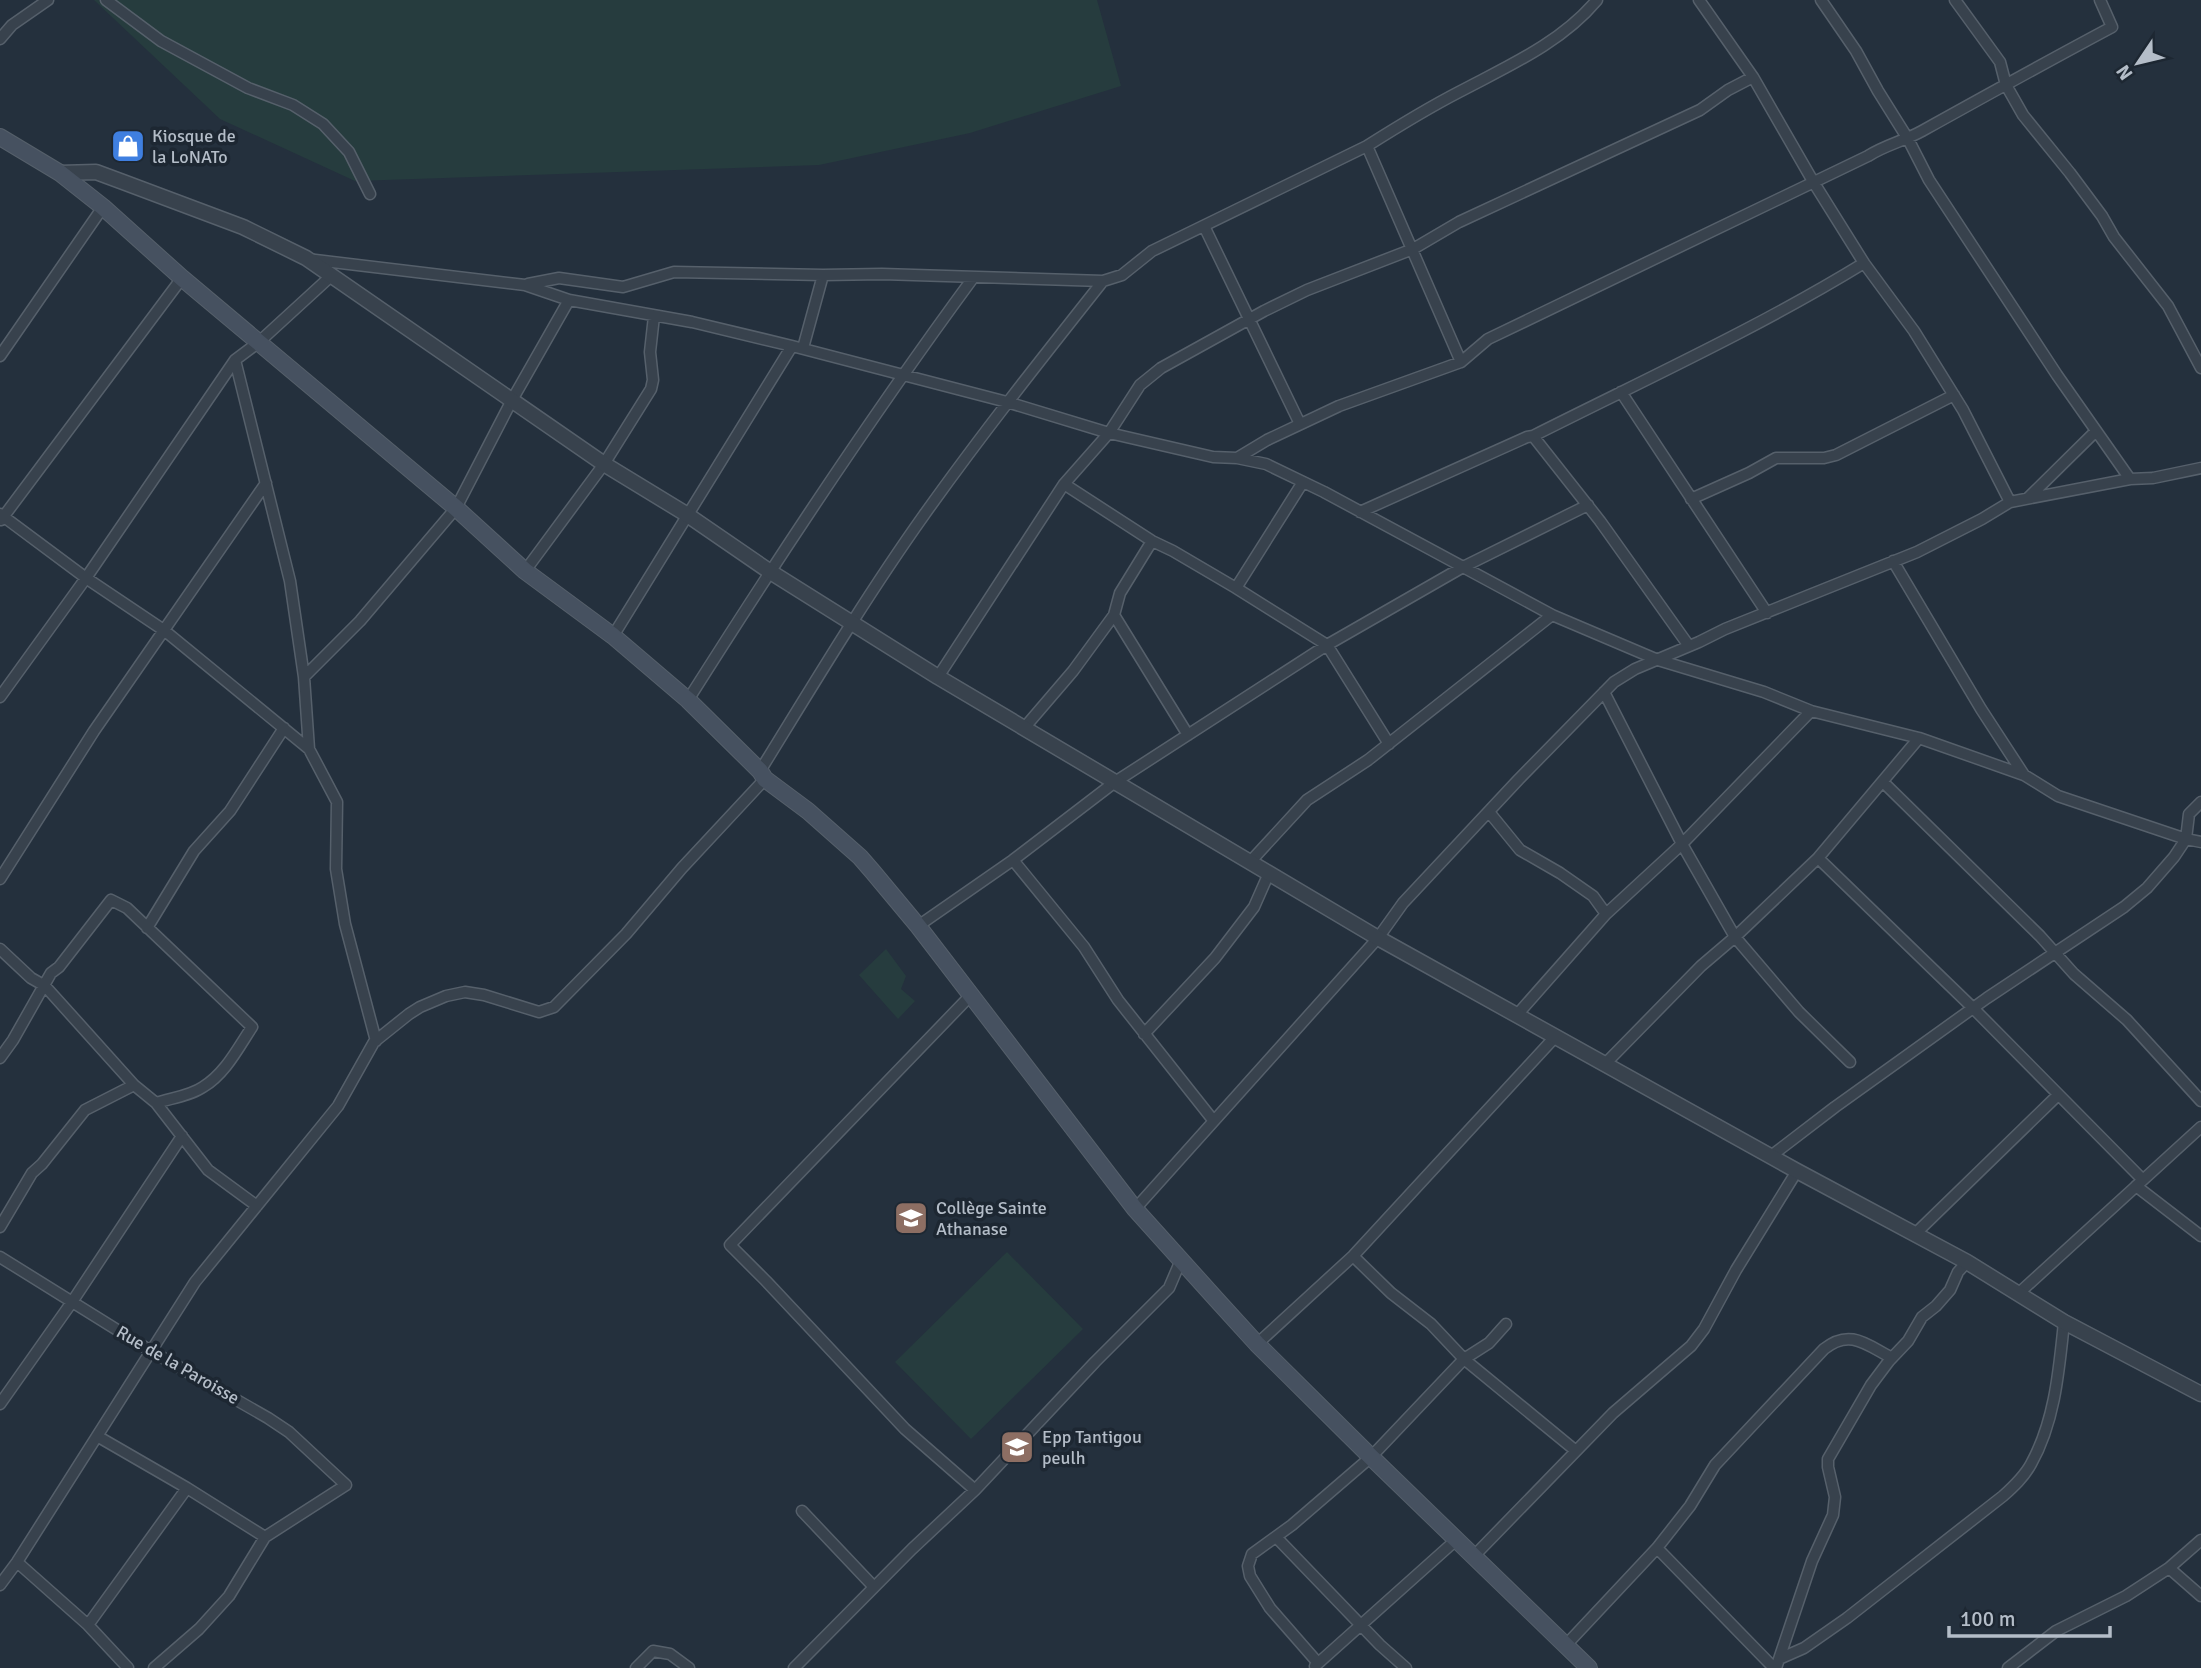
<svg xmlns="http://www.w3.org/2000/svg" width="2201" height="1668" font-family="Signika,sans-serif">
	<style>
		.green { fill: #263c3e }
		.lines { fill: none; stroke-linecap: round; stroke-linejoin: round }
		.minor-casing { stroke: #56606b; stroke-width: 13 }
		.tertiary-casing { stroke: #56606b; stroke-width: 17 }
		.secondary-casing { stroke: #56606b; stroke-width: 18 }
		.minor { stroke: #38424d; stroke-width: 10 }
		.tertiary { stroke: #38424d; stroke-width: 14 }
		.secondary { stroke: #465160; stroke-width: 16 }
		.labels { text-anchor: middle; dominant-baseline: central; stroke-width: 7; stroke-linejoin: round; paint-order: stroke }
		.poi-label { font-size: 18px; fill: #b4bdc8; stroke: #1d2732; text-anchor: start }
		.street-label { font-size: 18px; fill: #b4bdc8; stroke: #1d2732 }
	</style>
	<rect width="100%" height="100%" fill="#24303d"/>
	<path class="green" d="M 94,0 L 1097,0 L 1121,86 L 970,133 L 819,165 L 355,181 L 220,119 Z
		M 886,949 L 906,976 L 901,989 L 915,1001 L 898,1019 L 859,975 Z
		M 1007,1252 L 1083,1329 L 971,1439 L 895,1362 Z"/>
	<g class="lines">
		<g class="minor-casing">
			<path id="minor" d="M 106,0 L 161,41 L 248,88 L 293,105 L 323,124 L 349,152 L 370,194
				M 1699,0 L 1753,77 L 1814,183 L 1864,263 L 1914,331 L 1963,410 L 2010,502
				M 1955,0 L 2000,62 L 2006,85 L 2023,115 L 2070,173 L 2102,216 L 2114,237 L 2168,306 L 2201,368
				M 0,39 L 12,25 L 48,0
				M 1367,146 C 1397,127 1428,108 1459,92 C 1508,66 1561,43 1597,0
				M 1204,226 L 1300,424
				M 307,259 L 525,285 L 569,300 L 692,322 L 792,346 L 1007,402 L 1109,433 L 1213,457 L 1237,458 L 1266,464 L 1324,492 L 1552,615 L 1658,660 L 1764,692 L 1811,711 L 1919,738 L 2024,775 L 2058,796 L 2186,839 L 2201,842
				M 528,284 L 559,278 L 623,287 L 674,272 L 823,275 L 882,274 L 1103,281 L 1122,275 L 1152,251 L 1367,146 L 1461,362
				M 803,348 L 823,275
				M 0,356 L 103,207
				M 235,360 L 290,581 L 304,677 L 309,749 L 337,802 L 336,869 L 345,924 L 376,1041
				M 1621,392 L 1767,613
				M 1533,436 C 1644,380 1758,328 1864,263
				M 1237,458 L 1267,440 L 1339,406 L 1461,362 L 1488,339 L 1868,156 C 1885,145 1904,141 1922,131 C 1985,96 2048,61 2112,27 L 2100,0
				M 2130,479 L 2153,478 L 2201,468
				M 1064,484 L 1152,541 L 1173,551 L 1236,588 L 1327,645 L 1389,744
				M 2028,498 L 2096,431
				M 1691,499 L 1749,473 L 1776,458 L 1824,458 L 1836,455 L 1954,395
				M 1360,512 L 1527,437 L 1533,436 L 1600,521 L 1689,646
				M 0,514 L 86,578 L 165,631 L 309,749
				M 1,520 L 182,278
				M 1893,561 L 1981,709 L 2024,775
				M 525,571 L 604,464 L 651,389 L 653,380 L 650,352 L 654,316
				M 1236,588 L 1303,482
				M 1114,615 L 1188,735
				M 613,636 L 792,346
				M 304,677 L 360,621 L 456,508 L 512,400 L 569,300
				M 938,677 L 1064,484 L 1109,433 L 1140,385 L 1161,368 L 1264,311 L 1307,290 L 1413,249 L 1459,222 L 1700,110 L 1728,90 L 1753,77
				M 1604,692 L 1682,844 L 1735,937 L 1799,1012 L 1850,1062
				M 0,697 L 86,578 L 235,360 L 259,342 L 330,277
				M 688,700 C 779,556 872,415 973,278
				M 1025,727 L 1073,671 L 1114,615 L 1120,593 L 1152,541
				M 760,771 C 813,685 865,598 924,515 C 981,435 1042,358 1103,281
				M 1883,782 L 2040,936 L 2074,974 L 2127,1020 L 2201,1101
				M 1489,812 L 1520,850 L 1560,873 L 1593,896 L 1606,914
				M 1818,858 L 1973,1008 L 2143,1180
				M 1250,862 L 1307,800 L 1368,760 L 1552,615
				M 0,879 L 94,731 L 266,483
				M 918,926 L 1013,860
				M 147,928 L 194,851 L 230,811 L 284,728
				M 0,949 L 31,978 L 45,986 L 134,1085 L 156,1103 L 208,1170 L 257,1206
				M 970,996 L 730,1245 L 766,1281 L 905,1429 L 975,1490
				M 1516,1016 L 1606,914 L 1682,844 L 1811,711
				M 1144,1034 L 1215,958 L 1254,907 L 1269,873
				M 0,1058 L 13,1040 L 51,973 L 59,967 L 111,900 L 127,908 L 252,1027 C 238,1048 225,1074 203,1087 C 190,1096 171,1098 156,1103
				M 1605,1064 L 1701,966 L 1735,937 L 1818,858 L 1919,738
				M 1213,1120 L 1118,1000 L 1084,947 L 1013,860 L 1115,782 L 1327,645 L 1463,567 L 1588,505
				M 1771,1156 L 1835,1107 L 1902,1059 L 1987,998 L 2124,907 L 2147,888 L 2174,857 L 2186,839 L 2189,814 L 2201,802
				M 2136,1186 L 2201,1236
				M 1135,1209 L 1378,938 L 1403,903 L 1519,779 L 1614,682 L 1635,669 L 1699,642 L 1725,629 L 1917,552 L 1982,519 L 2010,502 L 2130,479 L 2057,375 L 1929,180 L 1908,139 L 1878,91 L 1856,51 L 1821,0
				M 0,1227 L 32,1173 L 42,1164 L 85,1110 L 134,1085
				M 1915,1234 L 2058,1095
				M 1353,1256 L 1391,1293 L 1431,1324 L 1464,1359 L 1576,1451
				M 0,1257 L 151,1351 L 268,1418 L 289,1432 L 346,1485 L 265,1537 L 229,1596 L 199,1629 L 154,1668
				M 2019,1293 L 2201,1127
				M 1257,1344 L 1353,1256 L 1555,1037
				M 0,1404 L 72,1302 L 182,1136
				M 97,1436 L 187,1488 L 265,1537
				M 802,1511 L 874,1587
				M 1276,1537 L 1380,1645 L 1406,1668
				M 1657,1548 L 1774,1668
				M 1474,1556 L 1613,1413 L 1691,1346 L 1704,1329 L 1736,1270 L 1797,1171
				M 17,1562 L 88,1625 L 128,1668
				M 2169,1568 L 2201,1596
				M 0,1585 L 17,1562 L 195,1282 L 338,1106 L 374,1042 L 409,1014 L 420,1007 L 446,996 L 465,992 L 484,995 L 539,1012 L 554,1007 L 626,934 L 682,868 L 765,779
				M 88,1625 L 187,1488
				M 1566,1645 L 1657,1548 L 1690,1506 L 1715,1465 L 1824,1349 C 1850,1328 1867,1345 1892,1358
				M 1779,1659 L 1804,1648 L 1847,1618 L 2003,1496 C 2013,1487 2024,1477 2031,1464 C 2055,1421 2059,1370 2064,1322
				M 1318,1663 L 1270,1608 L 1250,1576 L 1248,1566 L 1252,1554 L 1292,1525 L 1371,1457 L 1464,1359 L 1489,1343 L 1506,1324
				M 1315,1666 L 1456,1540
				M 636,1668 L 653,1651 L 670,1654 L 689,1668
				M 794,1668 L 912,1549 L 975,1490 L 1095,1362 L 1169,1288 L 1181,1260
				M 1776,1668 L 1812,1561 L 1833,1515 L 1835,1497 L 1828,1467 L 1828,1459 L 1871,1385 L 1889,1361 L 1908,1341 L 1922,1317 L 1936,1306 L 1950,1290 L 1958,1272 L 1967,1262
				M 2008,1668 L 2056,1631 L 2126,1596 L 2169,1568 L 2201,1540"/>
		</g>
		<g class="tertiary-casing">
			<path id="tertiary" d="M 60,173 L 96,172 L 123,182 L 243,227 L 306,258 L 604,464 L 686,514 L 769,571 L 938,677 L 1378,938 L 1797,1171 L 1967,1262 L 2064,1322 L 2201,1394"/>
		</g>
		<g class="secondary-casing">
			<path id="secondary" d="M 0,137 L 60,173 L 103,207 L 182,278 L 456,508 L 525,571 L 613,636 L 688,700 L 760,771 L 765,779 L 808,811 L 860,857 L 873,872 L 918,926 L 1135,1209 L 1216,1299 L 1257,1344 L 1371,1457 L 1589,1668"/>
		</g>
		<use href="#minor" class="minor"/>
		<use href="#tertiary" class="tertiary"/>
		<use href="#secondary" class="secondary"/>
	</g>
	<defs>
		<g id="shop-square" transform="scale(1.75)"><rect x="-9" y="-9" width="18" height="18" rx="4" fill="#3f7fe0" stroke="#1d2732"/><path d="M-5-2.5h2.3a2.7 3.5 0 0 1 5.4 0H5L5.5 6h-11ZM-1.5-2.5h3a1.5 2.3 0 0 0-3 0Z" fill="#fff"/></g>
		<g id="school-square" transform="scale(1.75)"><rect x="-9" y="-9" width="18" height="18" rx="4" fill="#8d6e63" stroke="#1d2732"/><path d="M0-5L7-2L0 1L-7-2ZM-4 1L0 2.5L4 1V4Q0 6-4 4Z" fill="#fff"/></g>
	</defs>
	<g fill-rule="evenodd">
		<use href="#shop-square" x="128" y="146"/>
		<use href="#school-square" x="911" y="1218"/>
		<use href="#school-square" x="1017" y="1447"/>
	</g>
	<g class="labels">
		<g class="poi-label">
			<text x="152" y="136">Kiosque de<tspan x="152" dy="21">la LoNATo</tspan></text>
			<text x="936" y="1208">Collège Sainte<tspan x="936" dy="21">Athanase</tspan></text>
			<text x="1042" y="1437">Epp Tantigou<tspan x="1042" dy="21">peulh</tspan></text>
		</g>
		<g class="street-label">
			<text transform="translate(178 1365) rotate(30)">Rue de la Paroisse</text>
		</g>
	</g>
	<g transform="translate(2138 63) rotate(235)" stroke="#1d2732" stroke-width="5" paint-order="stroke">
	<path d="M0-5L12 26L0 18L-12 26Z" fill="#b4bdc8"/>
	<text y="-10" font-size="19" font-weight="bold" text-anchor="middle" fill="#b4bdc8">N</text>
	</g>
	<path d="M1949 1626v10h161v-10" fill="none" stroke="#b4bdc8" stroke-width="3.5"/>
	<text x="1960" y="1626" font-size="21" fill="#b4bdc8" stroke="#1d2732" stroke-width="5" paint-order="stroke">100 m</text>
</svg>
